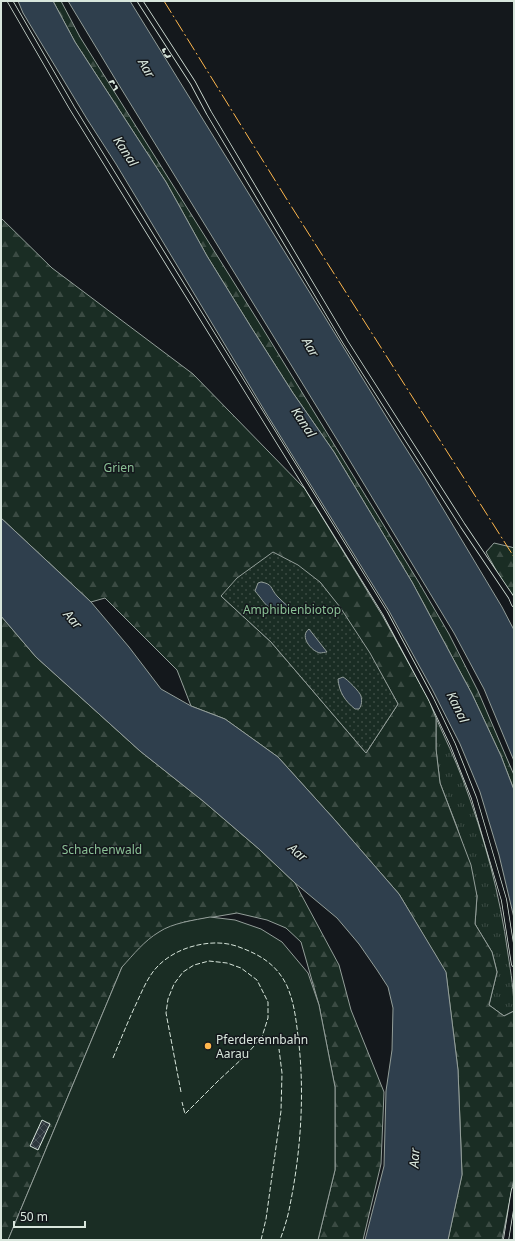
<svg xmlns="http://www.w3.org/2000/svg" width="515" height="1241" font-family="'Noto Sans',sans-serif">
	<style>
		.grass { fill: url(#grass-tufts); stroke: #939e99 }
		.forest { fill: url(#forest-firs); stroke: #939e99; fill-rule: evenodd }
		.park { fill: url(#park-dots); stroke: #939e99 }
		.pitch { fill: #1a2d24; stroke: #939e99 }
		.water { fill: #2f3f4d; stroke: #939e99 }
		.building { fill: url(#building-cross-hatch); stroke: #d8e6dc }
		.lines { fill: none; stroke-linecap: round; stroke-linejoin: round }
		.lane-casing { stroke: #d8e6dc; stroke-width: 6 }
		.lane { stroke: #14181c; stroke-width: 4.5 }
		.fence { stroke: #d8e6dc; stroke-width: 1; stroke-dasharray: 5 2; stroke-linecap: butt }
		.wall { stroke: #d8e6dc; stroke-width: 2 }
		.power { stroke: #ffb74d; stroke-width: 1; stroke-dasharray: 14 3 2 3; stroke-linecap: butt }
		.poi-dot { fill: #ffb74d; stroke: #14181c; stroke-width: 1.5 }
		.labels { text-anchor: middle; dominant-baseline: central; stroke-width: 3; stroke-linejoin: round; paint-order: stroke }
		.park-label { font-size: 12px; fill: #8ac095; stroke: #14181c }
		.poi-label { font-size: 12px; fill: #d8e6dc; stroke: #14181c; text-anchor: start }
		.water-label { font-size: 13px; font-style: italic; fill: #d8e6dc; stroke: #14181c }
	</style>
	<defs>
		<pattern id="grass-tufts" width="24" height="20" patternUnits="userSpaceOnUse"><rect width="24" height="20" fill="#1a2d24"/><path d="M3 7l-1-3M5 7V3M7 7l1-3M15 17l-1-3M17 17v-4M19 17l1-3" fill="none" stroke="#3b4b43"/></pattern>
		<pattern id="forest-firs" width="22" height="20" patternUnits="userSpaceOnUse"><rect width="22" height="20" fill="#1a2d24"/><path d="M5 1l3.5 6h-7zM16 11l3.5 6h-7z" fill="#3b4b43"/></pattern>
		<pattern id="park-dots" width="8" height="8" patternUnits="userSpaceOnUse"><rect width="8" height="8" fill="#1a2d24"/><path d="M2 2h.1M6 6h.1" fill="none" stroke="#3b4b43" stroke-width="1.8" stroke-linecap="round"/></pattern>
		<pattern id="building-cross-hatch" width="8" height="8" patternUnits="userSpaceOnUse"><rect width="8" height="8" fill="#2c363c"/><path d="M0 0l8 8M0 8l8-8" fill="none" stroke="#4a5358"/></pattern>
	</defs>
	<rect width="100%" height="100%" fill="#14181c"/>
	<path class="grass" d="M 436,718 C 445,738 455,759 463,780 C 484,836 500,894 508,954 C 511,973 514,992 514,1011 L 504,1016 L 489,1005 L 497,972 L 492,952 L 475,924 L 477,896 L 457,827 L 440,783 L 436,749 Z"/>
	<path class="forest" d="M 53,1 L 61,1 L 80,37 L 260,324 L 418,581 L 449,634 L 478,691 L 514,775 L 514,790 L 501,756 L 472,694 L 412,582 L 334,452 L 293,393 L 251,327 L 207,256 L 166,182 L 75,42 Z
		M 1,218 L 52,268 L 193,374 L 305,489 L 382,615 L 428,698 L 436,718 L 436,749 L 440,783 L 471,865 L 477,896 L 475,924 L 492,952 L 497,972 L 489,1005 L 504,1016 L 514,1011 L 514,1178 L 502,1240 L 448,1240 L 462,1174 L 458,1070 L 446,973 L 399,894 L 334,819 L 278,757 L 225,719 L 191,706 L 177,670 L 105,598 L 91,602 L 1,518 ZM 320,582 C 350,620 374,661 398,704 L 366,753 L 271,642 L 221,596 Z
		M 494,543 L 511,547 L 514,548 L 514,597 L 511,597 L 486,552 Z
		M 1,616 L 36,657 L 140,751 L 203,801 L 259,849 L 295,883 L 339,965 L 351,1010 L 384,1092 L 381,1164 L 363,1240 L 318,1240 L 335,1170 L 335,1087 L 319,1005 L 301,942 L 286,928 L 267,920 L 237,913 L 184,922 L 122,967 L 8,1240 L 1,1240 Z"/>
	<path class="park" d="M 273,552 L 298,565 L 320,582 L 340,607 L 370,653 L 398,704 L 366,753 L 271,642 L 221,596 L 237,578 Z"/>
	<path class="pitch" d="M 210,917 L 235,920 L 261,929 L 282,942 L 308,973 L 319,1005 L 335,1087 L 335,1170 L 318,1240 L 8,1240 L 122,967 C 134,954 144,941 159,932 C 172,923 195,920 210,917 Z"/>
	<path class="water" d="M 18,1 L 53,1 L 75,42 L 166,182 L 207,256 L 251,327 L 293,393 L 334,452 L 412,582 L 472,694 L 501,756 L 514,790 L 514,918 L 499,855 L 480,792 L 460,744 L 432,689 L 389,611 L 266,413 L 116,164 L 87,119 L 23,13 Z
		M 68,1 L 130,1 L 400,439 L 424,477 L 502,607 L 514,630 L 514,761 L 484,689 L 454,633 L 344,451 L 114,77 Z
		M 1,518 L 91,602 L 129,647 L 161,689 L 191,706 L 225,719 L 278,757 L 334,819 L 399,894 L 446,972 L 458,1070 L 462,1175 L 448,1240 L 365,1240 L 384,1166 L 386,1091 L 392,1050 L 393,1008 L 388,987 L 377,970 L 359,944 L 337,918 L 295,883 L 259,849 L 203,801 L 140,751 L 36,657 L 1,616 Z
		M 261,582 C 273,584 270,588 277,596 C 281,600 285,604 289,607 C 268,614 267,605 255,591 L 258,583 Z
		M 309,629 L 327,652 C 326,652 321,653 320,653 C 311,651 299,636 309,629 Z
		M 343,677 C 347,679 360,692 361,696 C 362,700 362,705 359,709 L 355,709 C 345,701 339,692 338,679 Z"/>
	<path class="building" d="M 42,1120 L 50,1124 L 38,1150 L 30,1146 Z"/>
	<g class="lines">
		<g class="lane-casing">
			<path id="lane" d="M 10,1 L 72,108 L 385,613 L 431,699 L 453,745 L 474,798 L 504,900 L 514,964
				M 140,1 L 193,83 L 209,113 L 346,343 L 463,526 L 511,597 L 514,604
				M 506,1240 L 514,1190"/>
		</g>
		<use href="#lane" class="lane"/>
		<path class="fence" d="M 113,1058 C 121,1039 128,1021 137,1002 C 143,989 149,974 160,964 C 171,954 184,948 198,945 C 212,942 226,942 239,947 C 261,955 277,965 287,986 C 294,1002 296,1019 298,1036 C 305,1091 301,1151 290,1205 C 288,1217 284,1229 280,1240
			M 181,1092 L 166,1013 L 168,999 L 174,984 L 183,972 L 194,965 L 209,961 L 227,963 L 241,968 L 257,980 L 268,1002 L 268,1018 L 262,1037 L 246,1055 L 218,1081 L 185,1114 L 182,1102
			M 261,1240 L 266,1219 L 281,1111 L 282,1073 L 279,1049"/>
		<path class="wall" d="M 164,52 L 163,50 L 165,49
			M 165,55 L 167,57 L 170,56
			M 110,82 L 113,81 L 114,83
			M 114,90 L 117,88 L 116,86"/>
		<path class="power" d="M 164,1 L 286,198 L 514,557"/>
	</g>
	<circle class="poi-dot" cx="208" cy="1046" r="4"/>
	<g class="labels">
		<g class="park-label">
			<text x="119" y="467">Grien</text>
			<text x="292" y="609">Amphibienbiotop</text>
			<text x="102" y="849">Schachenwald</text>
		</g>
		<g class="poi-label">
			<text x="216" y="1039">Pferderennbahn<tspan x="216" dy="14">Aarau</tspan></text>
		</g>
		<g class="water-label">
			<text transform="translate(147 68) rotate(60)">Aar</text>
			<text transform="translate(126 151) rotate(57)">Kanal</text>
			<text transform="translate(311 347) rotate(60)">Aar</text>
			<text transform="translate(304 422) rotate(57)">Kanal</text>
			<text transform="translate(73 619) rotate(48)">Aar</text>
			<text transform="translate(458 707) rotate(64)">Kanal</text>
			<text transform="translate(298 852) rotate(40)">Aar</text>
			<text transform="translate(414 1158) rotate(-87)">Aar</text>
		</g>
	</g>
	<rect width="515" height="1241" fill="none" stroke="#d8e6dc" stroke-width="4"/>
	<path d="M14 1221v6h71v-6" fill="none" stroke="#d8e6dc" stroke-width="2"/>
	<text x="20" y="1221" font-size="12" fill="#d8e6dc" stroke="#14181c" stroke-width="3" paint-order="stroke">50 m</text>
</svg>
